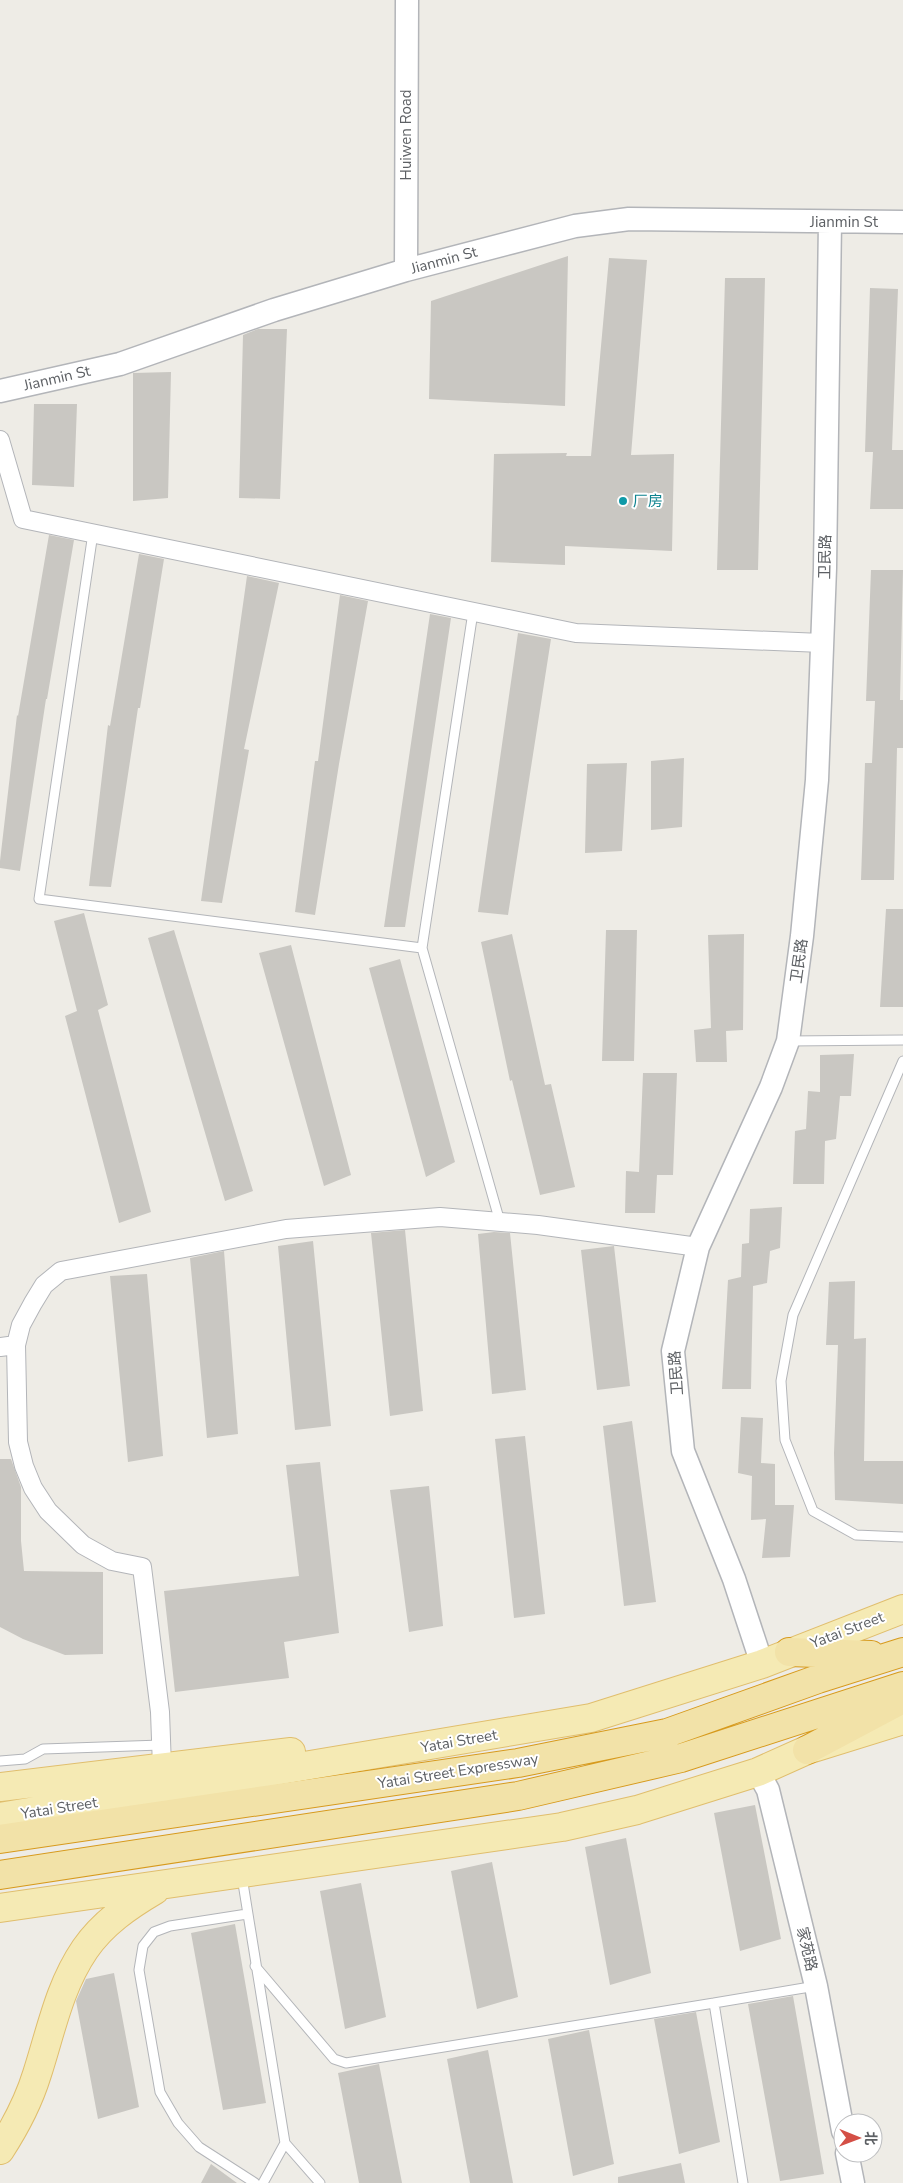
<svg xmlns="http://www.w3.org/2000/svg" width="903" height="2183" font-family="'Nunito Sans','Noto Sans SC',sans-serif">
	<style>
		.building { fill: #c9c7c2 }
		.lines { fill: none; stroke-linecap: round; stroke-linejoin: round }
		.service-casing { stroke: #b3b5b9; stroke-width: 11 }
		.minor-casing { stroke: #b3b5b9; stroke-width: 20 }
		.tertiary-casing { stroke: #b3b5b9; stroke-width: 25 }
		.primary-casing { stroke: #e0be6d; stroke-width: 30 }
		.trunk-casing { stroke: #d79a1d; stroke-width: 30 }
		.service { stroke: #fff; stroke-width: 9 }
		.minor { stroke: #fff; stroke-width: 18 }
		.tertiary { stroke: #fff; stroke-width: 22 }
		.primary { stroke: #f5eab4; stroke-width: 28 }
		.trunk { stroke: #f2e2a8; stroke-width: 28 }
		.culture-dot { fill: #0f9aa8; stroke: #fff; stroke-width: 2 }
		.labels { text-anchor: middle; dominant-baseline: central; stroke-width: 4; stroke-linejoin: round; paint-order: stroke }
		.street-label { font-size: 15px; fill: #5d6064; stroke: #fff }
		.culture-label { font-size: 15px; fill: #0d838f; stroke: #fff; text-anchor: start }
	</style>
	<rect width="100%" height="100%" fill="#eeece6"/>
	<path class="building" d="M 568,256 L 565,406 L 429,399 L 431,301 Z
		M 609,258 L 647,260 L 631,455 L 674,454 L 672,551 L 565,546 L 565,565 L 491,562 L 494,454 L 567,453 L 566,456 L 591,456 Z
		M 725,278 L 765,278 L 758,570 L 717,570 Z
		M 870,288 L 898,289 L 892,450 L 903,450 L 903,509 L 870,509 L 873,452 L 865,452 Z
		M 258,329 L 287,329 L 280,499 L 239,498 L 243,335 Z
		M 171,372 L 168,498 L 133,501 L 133,373 Z
		M 34,404 L 77,404 L 74,487 L 32,485 Z
		M 49,535 L 74,540 L 47,699 L 46,699 L 20,871 L 0,868 L 0,861 L 17,715 L 18,716 Z
		M 139,554 L 164,559 L 140,708 L 138,708 L 111,887 L 89,886 L 108,725 L 110,726 Z
		M 871,570 L 903,570 L 900,700 L 903,700 L 903,748 L 897,748 L 894,880 L 861,880 L 865,763 L 872,763 L 875,701 L 866,701 Z
		M 247,576 L 279,583 L 244,749 L 249,750 L 222,903 L 201,901 Z
		M 340,595 L 368,601 L 339,764 L 315,915 L 295,912 L 315,761 L 318,761 Z
		M 430,614 L 451,618 L 405,927 L 384,927 Z
		M 518,633 L 551,639 L 508,915 L 478,912 Z
		M 684,758 L 682,827 L 651,830 L 651,761 Z
		M 627,763 L 622,851 L 585,853 L 587,764 Z
		M 886,909 L 903,909 L 903,1007 L 880,1007 Z
		M 84,913 L 108,1005 L 98,1010 L 151,1212 L 119,1223 L 65,1016 L 77,1011 L 54,921 Z
		M 174,930 L 253,1191 L 225,1201 L 148,938 Z
		M 606,930 L 637,930 L 634,1061 L 602,1061 Z
		M 512,934 L 545,1085 L 551,1084 L 575,1187 L 540,1195 L 512,1080 L 510,1081 L 481,942 Z
		M 744,934 L 743,1030 L 726,1031 L 727,1062 L 696,1062 L 694,1030 L 711,1028 L 708,935 Z
		M 291,945 L 351,1175 L 324,1186 L 259,953 Z
		M 400,959 L 455,1162 L 426,1177 L 369,968 Z
		M 854,1054 L 851,1096 L 840,1096 L 836,1139 L 825,1141 L 824,1184 L 793,1184 L 795,1131 L 806,1129 L 808,1091 L 820,1092 L 820,1055 Z
		M 643,1073 L 677,1073 L 673,1175 L 657,1175 L 655,1213 L 625,1213 L 626,1171 L 639,1172 Z
		M 782,1207 L 780,1248 L 770,1251 L 767,1283 L 753,1286 L 751,1389 L 722,1389 L 728,1280 L 741,1277 L 742,1244 L 749,1243 L 750,1209 Z
		M 405,1230 L 423,1411 L 390,1416 L 371,1233 Z
		M 494,1232 L 510,1233 L 526,1390 L 492,1394 L 478,1234 Z
		M 313,1241 L 331,1426 L 295,1430 L 278,1246 Z
		M 614,1246 L 630,1386 L 597,1390 L 581,1250 Z
		M 224,1251 L 238,1434 L 207,1438 L 190,1258 Z
		M 147,1274 L 163,1456 L 128,1462 L 110,1276 Z
		M 855,1281 L 854,1339 L 866,1338 L 864,1461 L 903,1461 L 903,1504 L 835,1500 L 834,1453 L 838,1345 L 826,1345 L 829,1282 Z
		M 741,1417 L 763,1418 L 761,1463 L 775,1464 L 775,1505 L 794,1505 L 790,1557 L 762,1558 L 766,1519 L 751,1520 L 752,1476 L 738,1473 Z
		M 632,1421 L 656,1602 L 624,1606 L 603,1426 Z
		M 525,1436 L 545,1614 L 514,1618 L 495,1439 Z
		M 0,1459 L 11,1459 L 21,1487 L 21,1541 L 24,1571 L 103,1572 L 103,1654 L 65,1655 L 23,1639 L 0,1627 Z
		M 320,1462 L 339,1633 L 284,1642 L 289,1678 L 175,1692 L 164,1591 L 299,1576 L 286,1465 Z
		M 429,1486 L 443,1626 L 409,1632 L 390,1490 Z
		M 755,1805 L 781,1939 L 740,1951 L 714,1813 Z
		M 626,1838 L 651,1973 L 610,1985 L 585,1847 Z
		M 492,1862 L 518,1997 L 477,2009 L 451,1871 Z
		M 361,1883 L 386,2017 L 345,2029 L 320,1891 Z
		M 235,1924 L 266,2103 L 223,2110 L 191,1933 Z
		M 114,1973 L 139,2107 L 98,2119 L 76,2001 L 86,1979 Z
		M 793,1996 L 824,2174 L 780,2181 L 748,2004 Z
		M 696,2012 L 720,2142 L 679,2154 L 654,2019 Z
		M 589,2030 L 614,2164 L 573,2176 L 548,2039 Z
		M 488,2050 L 513,2183 L 470,2183 L 447,2059 Z
		M 379,2064 L 402,2183 L 359,2183 L 338,2073 Z
		M 681,2163 L 685,2183 L 618,2183 L 618,2177 Z
		M 211,2164 L 237,2183 L 201,2183 Z"/>
	<g class="lines">
		<g class="service-casing">
			<path id="service" d="M 93,533 L 39,899 L 422,948
				M 473,612 L 422,948 L 500,1222
				M 788,1041 L 903,1040
				M 903,1061 L 793,1315 L 781,1381 L 785,1440 L 813,1511 L 856,1535 L 903,1537
				M 0,1761 L 25,1759 L 43,1749 L 161,1745
				M 242,1877 L 285,2143 L 320,2183
				M 247,1914 L 170,1926 L 154,1932 L 143,1946 L 139,1970 L 160,2092 L 178,2123 L 199,2147 L 255,2183
				M 255,1966 L 334,2059 L 346,2063 L 714,2003
				M 263,2183 L 285,2143
				M 743,2183 L 714,2003 L 816,1986"/>
		</g>
		<g class="minor-casing">
			<path id="minor" d="M 0,440 L 23,519 L 576,633 L 822,643
				M 0,1347 L 16,1345
				M 162,1767 L 160,1712 L 142,1567 L 112,1561 L 83,1545 L 48,1511 L 33,1488 L 24,1466 L 18,1442 L 16,1345 L 21,1325 L 33,1303 L 44,1285 L 61,1271 L 286,1229 L 440,1217 L 538,1225 L 698,1247"/>
		</g>
		<g class="tertiary-casing">
			<path id="tertiary" d="M 406,270 L 407,0
				M 0,391 L 120,364 L 274,310 L 406,270 L 575,226 L 629,219 L 903,222
				M 762,1664 L 734,1579 L 683,1451 L 673,1351 L 698,1247 L 771,1087 L 788,1041 L 802,936 L 817,780 L 825,568 L 830,222
				M 758,1772 L 768,1790 L 816,1986 L 843,2131
				M 847,2153 L 853,2183"/>
		</g>
		<g class="primary-casing">
			<path id="primary" d="M 0,1787 L 291,1752
				M 0,1817 L 591,1718 L 762,1664 L 903,1609
				M 0,1908 L 562,1827 L 637,1810 L 758,1772 L 807,1750 L 903,1720
				M 0,2150 C 15,2127 29,2100 37,2074 C 51,2031 59,1987 85,1949 C 103,1923 128,1906 155,1890"/>
		</g>
		<g class="trunk-casing">
			<path id="trunk" d="M 789,1652 L 871,1655
				M 807,1750 L 901,1700
				M 0,1839 L 518,1763 L 667,1733 L 818,1679 L 903,1652
				M 0,1875 L 518,1796 L 681,1758 L 903,1686"/>
		</g>
		<use href="#service" class="service"/>
		<use href="#minor" class="minor"/>
		<use href="#tertiary" class="tertiary"/>
		<use href="#primary" class="primary"/>
		<use href="#trunk" class="trunk"/>
	</g>
	<circle class="culture-dot" cx="623" cy="501" r="5"/>
	<g class="labels">
		<g class="street-label">
			<text transform="translate(406 135) rotate(-90)">Huiwen Road</text>
			<text x="844" y="222">Jianmin St</text>
			<text transform="translate(444 260) rotate(-15)">Jianmin St</text>
			<text transform="translate(57 378) rotate(-13)">Jianmin St</text>
			<text transform="translate(825 557) rotate(-89)">卫民路</text>
			<text transform="translate(799 961) rotate(-82)">卫民路</text>
			<text transform="translate(676 1373) rotate(-94)">卫民路</text>
			<text transform="translate(847 1630) rotate(-21)">Yatai Street</text>
			<text transform="translate(459 1741) rotate(-10)">Yatai Street</text>
			<text transform="translate(458 1771) rotate(-9)">Yatai Street Expressway</text>
			<text transform="translate(59 1808) rotate(-9)">Yatai Street</text>
			<text transform="translate(807 1949) rotate(77)">家苑路</text>
		</g>
		<g class="culture-label">
			<text x="633" y="501">厂房</text>
		</g>
	</g>
	<g transform="translate(858 2138) rotate(91)"><circle r="24" fill="#ffffff" stroke="#bebfc1"/>
	<path d="M0-4L9 19L0 12L-9 19Z" fill="#d44f46"/>
	<text y="-8" font-size="14" font-weight="bold" text-anchor="middle" fill="#5d6064">北</text>
	</g>
</svg>
